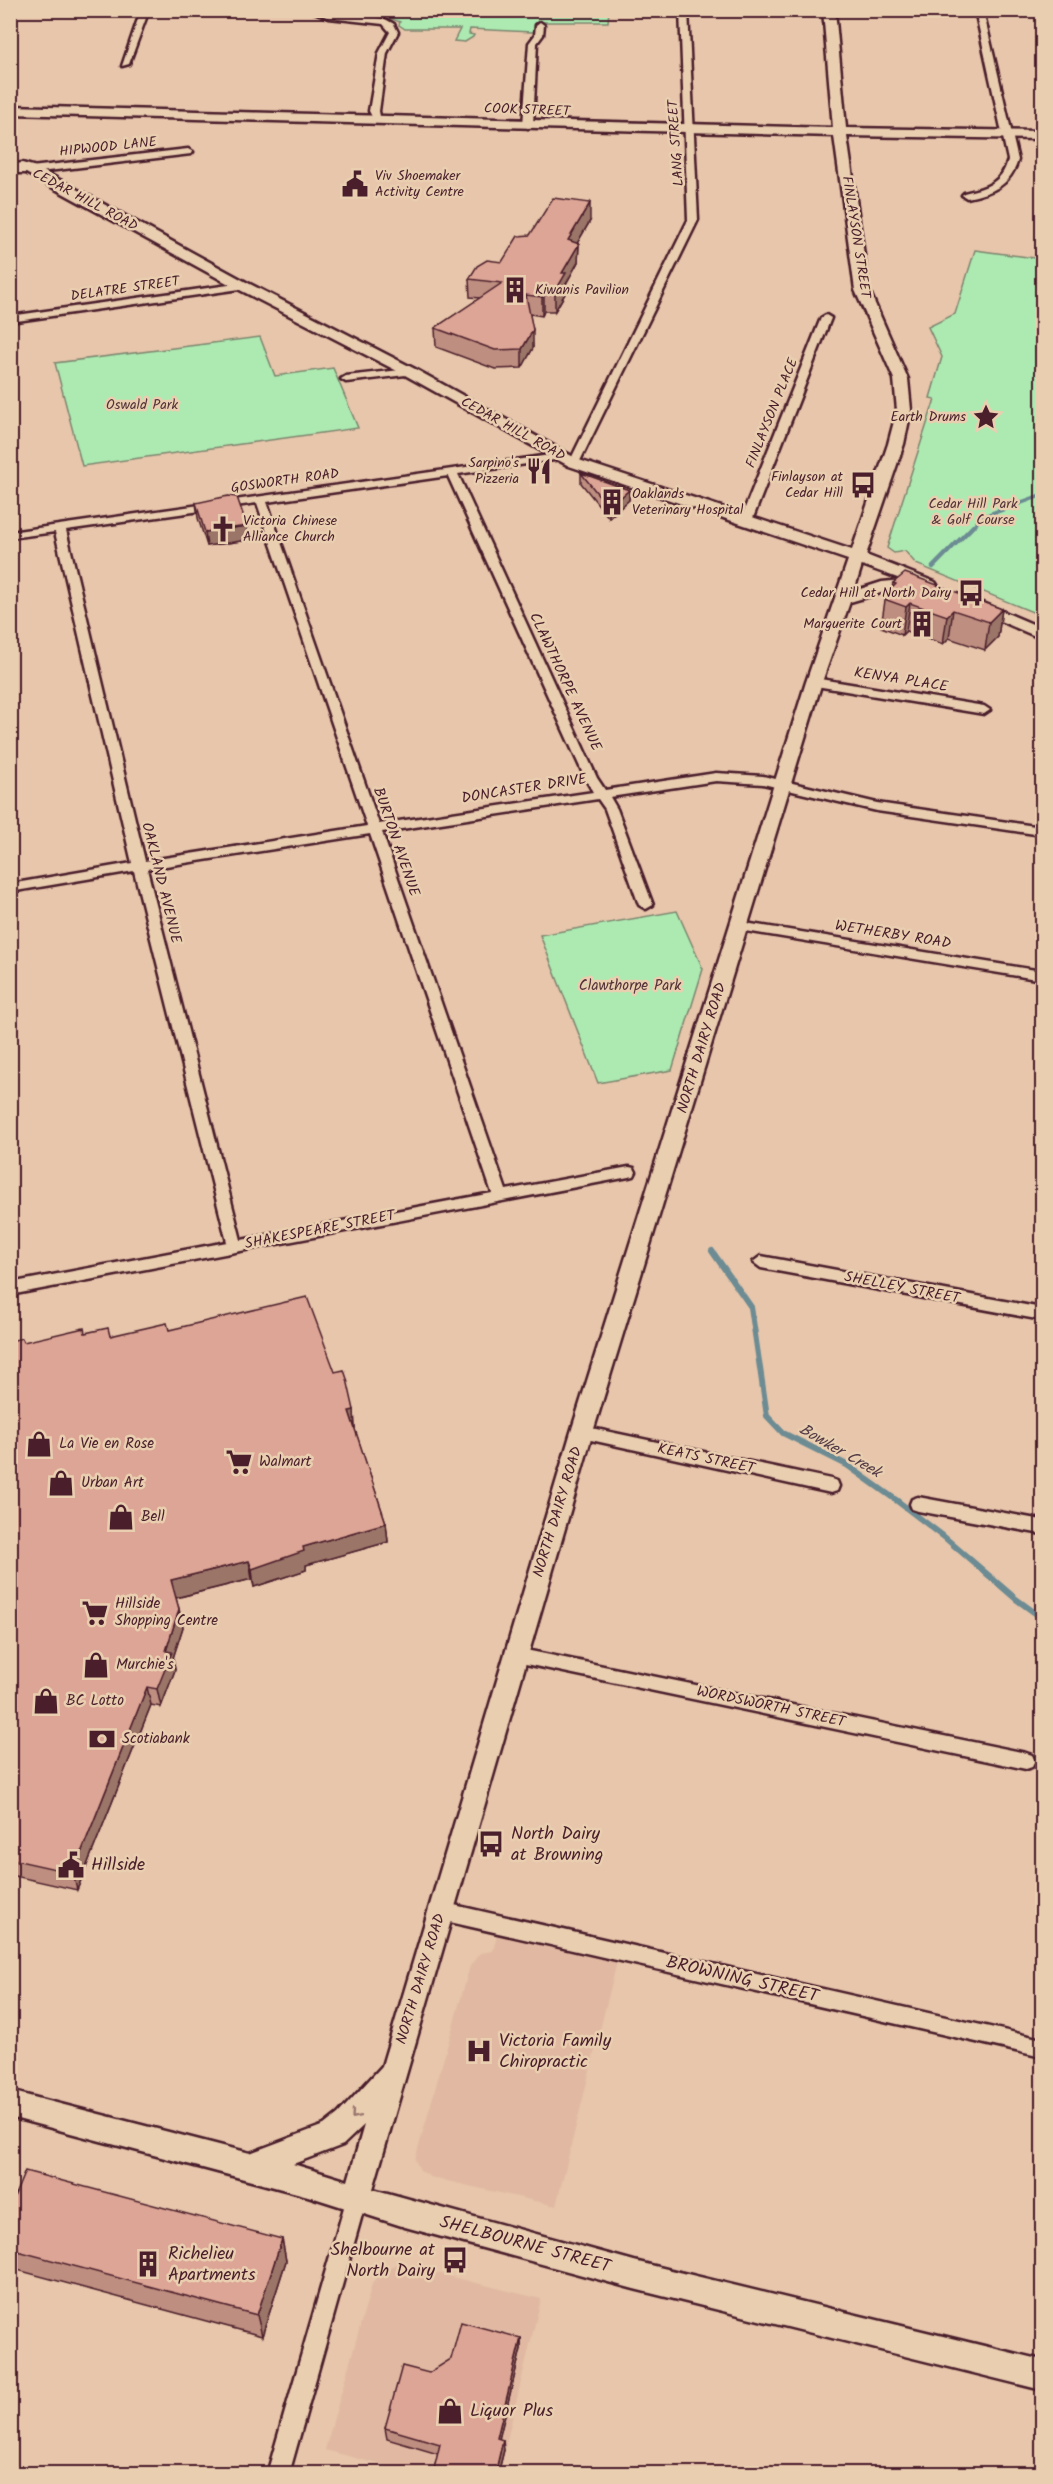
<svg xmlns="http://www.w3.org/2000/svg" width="1053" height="2484" font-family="Kalam,sans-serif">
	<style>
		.built { fill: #e1b9a2 }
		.green { fill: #aceab1; stroke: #7b846e; stroke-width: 1.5 }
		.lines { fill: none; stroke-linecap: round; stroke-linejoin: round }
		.stream-far1 { stroke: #6c8b93; stroke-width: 4.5 }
		.stream { stroke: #6c8b93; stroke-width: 6 }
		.street-casing { stroke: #4a1f2b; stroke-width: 5 }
		.secondary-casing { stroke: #4a1f2b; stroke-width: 5 }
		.street { fill: #e9ceb0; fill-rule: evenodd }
		.secondary { fill: #e9ceb0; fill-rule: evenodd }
		.wall { fill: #be8e80; stroke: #4a1f2b; stroke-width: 1.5 }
		.shaded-wall { fill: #9b7468; stroke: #4a1f2b; stroke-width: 1.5 }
		.building { fill: #dda595; stroke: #4a1f2b; stroke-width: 1.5 }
		.oneway { stroke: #9a766e }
		.labels { text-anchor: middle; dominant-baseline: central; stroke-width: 5; stroke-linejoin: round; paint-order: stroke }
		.far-street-label { font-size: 14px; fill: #4a1f2b; stroke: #e9ceb0 }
		.far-poi-label { font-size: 14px; fill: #4a1f2b; stroke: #e9ceb0; text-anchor: end }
		.far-park-label { font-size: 14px; fill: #543338; stroke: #e9ceb0 }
		.street-label { font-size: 15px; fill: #4a1f2b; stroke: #e9ceb0 }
		.park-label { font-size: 15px; fill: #543338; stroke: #e9ceb0 }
		.poi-label { font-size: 15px; fill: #4a1f2b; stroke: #e9ceb0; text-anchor: start }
		.water-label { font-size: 16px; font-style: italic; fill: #523a45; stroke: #e9ceb0 }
		.near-poi-label { font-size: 18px; fill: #4a1f2b; stroke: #e9ceb0; text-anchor: start }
		.near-street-label { font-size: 18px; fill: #4a1f2b; stroke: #e9ceb0 }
	</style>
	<rect width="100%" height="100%" fill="#e7c6ab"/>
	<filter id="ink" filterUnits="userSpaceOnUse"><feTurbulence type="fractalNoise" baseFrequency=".0167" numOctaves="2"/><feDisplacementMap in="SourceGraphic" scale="12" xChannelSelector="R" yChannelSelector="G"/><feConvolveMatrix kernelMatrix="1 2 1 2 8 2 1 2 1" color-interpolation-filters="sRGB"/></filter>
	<g filter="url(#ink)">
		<path class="built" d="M 497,1934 L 617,1962 L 556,2206 L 430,2177 L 420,2170 L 415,2160 L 470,1966 L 480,1953 L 493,1951 Z
			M 394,2265 L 404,2265 L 541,2299 L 499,2473 L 412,2473 L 325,2450 L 372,2284 L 377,2276 Z"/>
		<path class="green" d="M 609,10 L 608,22 L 540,22 L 537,23 L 537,31 L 532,32 L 470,29 L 469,34 L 474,35 L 473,37 L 465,42 L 454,41 L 460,29 L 405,29 L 399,25 L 400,22 C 376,11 346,22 322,11 Z
			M 975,250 L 1042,259 L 1042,616 L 916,564 L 905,551 L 894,553 L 887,548 L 935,399 L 930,398 L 942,357 L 928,327 L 955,314 Z
			M 260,337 L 275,376 L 333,368 L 358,428 L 82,466 L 55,363 Z
			M 677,911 L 703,969 L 672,1070 L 598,1083 L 540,935 Z"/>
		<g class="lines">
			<path class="stream-far1" d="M 933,567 L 982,517 L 1042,495"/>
			<path class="stream" d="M 712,1251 L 751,1307 L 767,1416 L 783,1433 L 847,1465 L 896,1500 L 943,1536 L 1016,1599 L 1042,1618"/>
			<g class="street-casing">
				<path id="street" d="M 141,10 L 149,10 L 129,64 L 122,66 Z
					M 309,10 L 385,19 L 394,24 L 398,32 L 387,53 L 379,111 L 381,122 L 375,122 L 369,111 L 379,53 L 390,32 L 383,24 L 329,18 Z
					M 680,10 L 688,10 L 698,220 L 579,463 L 574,466 L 569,463 L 688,220 Z
					M 975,10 L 983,10 L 1018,160 C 1010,186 992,193 967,198 L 962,195 L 964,193 C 986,188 1002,183 1008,160 Z
					M 540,22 L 544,25 L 543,35 L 537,43 L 533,125 L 528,128 L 523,125 L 529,43 L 535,35 L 536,25 Z
					M 188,149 L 193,152 L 191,154 L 31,173 L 26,170 L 31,167 Z
					M 243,283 L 247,284 L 247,288 L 10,322 L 10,316 Z
					M 826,315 L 831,318 L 753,518 L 751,520 L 743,520 L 741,518 L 821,318 Z
					M 410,369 L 414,370 L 414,374 L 346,382 L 341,379 L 346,376 Z
					M 564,453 L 568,454 L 568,458 L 458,474 L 597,778 L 605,790 L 716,773 L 763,776 L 877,803 L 1042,827 L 1042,835 L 877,811 L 763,784 L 716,781 L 610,797 L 617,809 L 653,905 L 646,909 L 639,905 L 605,809 L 598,799 L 382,832 L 506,1190 L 629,1167 L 634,1168 L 636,1172 L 634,1176 L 10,1295 L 10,1283 L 227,1242 L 134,871 L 10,892 L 10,884 L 132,863 L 55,532 L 10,538 L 10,532 ZM 448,476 L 585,778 L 593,792 L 379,824 L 267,502 ZM 257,503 L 367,826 L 145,861 L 66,530 ZM 370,834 L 492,1193 L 241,1240 L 147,869 Z
					M 814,678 L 984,706 L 990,710 L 984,714 L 810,685 L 808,682 Z
					M 739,922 L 1042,971 L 1042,980 L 734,929 L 732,926 Z
					M 761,1256 L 1042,1308 L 1042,1320 L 761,1268 L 753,1262 Z
					M 582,1426 L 831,1479 L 837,1481 L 839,1486 L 837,1491 L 831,1493 L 582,1438 L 576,1436 L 574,1432 L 576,1428 Z
					M 918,1497 L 1042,1520 L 1042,1534 L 918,1511 L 912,1509 L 910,1504 L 912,1499 Z
					M 516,1648 L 1026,1753 L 1032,1755 L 1035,1761 L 1032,1767 L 1026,1769 L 516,1662 L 510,1660 L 507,1655 L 510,1650 Z
					M 441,1902 L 1042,2039 L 1042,2057 L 441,1920 L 434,1917 L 432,1911 L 434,1905 Z
					M 357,2187 L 364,2190 L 367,2197 L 289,2474 L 267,2474 L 347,2197 L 350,2190 Z"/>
			</g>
			<g class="secondary-casing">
				<path id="secondary" d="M 823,10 L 835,10 L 846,128 L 1042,131 L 1042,139 L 847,136 L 869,290 L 908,379 L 911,410 L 904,444 L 866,555 L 935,582 L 937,585 L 929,590 L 884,592 L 850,602 L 822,682 L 593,1432 L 373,2189 L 634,2261 L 1042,2360 L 1042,2390 L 634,2289 L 405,2227 L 308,2196 L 10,2117 L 10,2091 L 250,2153 L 324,2125 L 338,2114 L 382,2066 L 571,1432 L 806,682 L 848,560 L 569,466 L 405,375 L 238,289 L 26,173 L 10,173 L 10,165 L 22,163 L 36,167 L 248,283 L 415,369 L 579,460 L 852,550 L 888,444 L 897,410 L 894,379 L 855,290 L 834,136 L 10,114 L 10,106 L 833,128 ZM 862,565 L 903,580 L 882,582 L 854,591 ZM 364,2125 L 348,2181 L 293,2164 L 343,2145 Z
					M 974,599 L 1042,628 L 1042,639 L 968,607 L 966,604 Z"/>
			</g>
			<use href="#street" class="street"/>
			<use href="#secondary" class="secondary"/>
		</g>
		<path class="wall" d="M 590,221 L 577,243 L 579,244 L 578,262 L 566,284 L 566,292 L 555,311 L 544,311 L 542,316 L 530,314 L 533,348 L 522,368 L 495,369 L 436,347 L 435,328 L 480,298 L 470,297 L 469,279 L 502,262 L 530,235 Z
			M 581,473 L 629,490 L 629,500 L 609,518 L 581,483 Z
			M 196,503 L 248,540 L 207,546 L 198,518 Z
			M 893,583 L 1002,609 L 998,637 L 985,650 L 949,638 L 943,644 L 906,631 L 902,635 L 881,627 L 886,594 L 892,588 Z
			M 169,1330 L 335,1372 L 354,1410 L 355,1430 L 386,1523 L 388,1542 L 306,1565 L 306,1570 L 254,1587 L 252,1579 L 176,1598 L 183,1627 L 173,1658 L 175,1670 L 161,1707 L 151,1705 L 77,1890 L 10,1875 L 10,1341 L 24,1342 L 85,1333 L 110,1336 Z
			M 10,2207 L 282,2239 L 286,2261 L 262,2336 L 10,2268 Z
			M 521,2338 L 521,2349 L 499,2438 L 504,2450 L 498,2474 L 435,2474 L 434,2469 L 438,2454 L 387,2439 L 385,2428 L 429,2373 Z"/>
		<path class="shaded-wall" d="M 590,203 L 590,221 L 568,259 L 568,240 Z
			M 579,244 L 578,262 L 566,284 L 566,292 L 555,311 L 555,292 L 562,273 Z
			M 544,293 L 544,311 L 542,316 L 542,297 Z
			M 533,330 L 533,348 L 522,368 L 522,349 Z
			M 629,490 L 629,500 L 609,518 L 609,508 Z
			M 247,526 L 248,540 L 207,546 L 205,532 Z
			M 910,603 L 906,631 L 902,635 L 906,607 Z
			M 1002,609 L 998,637 L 985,650 L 989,622 Z
			M 953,610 L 949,638 L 943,644 L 947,616 Z
			M 354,1410 L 355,1430 L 349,1411 Z
			M 386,1523 L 388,1542 L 306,1565 L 306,1570 L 254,1587 L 252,1569 L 303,1547 Z
			M 249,1561 L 252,1579 L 175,1598 L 171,1580 Z
			M 179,1609 L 183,1627 L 173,1658 L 175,1670 L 161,1707 L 157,1689 L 166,1651 Z
			M 147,1687 L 151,1705 L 77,1890 L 73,1873 Z
			M 282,2239 L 286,2261 L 262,2336 L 257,2315 Z
			M 521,2338 L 521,2349 L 497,2448 L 497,2438 Z
			M 503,2440 L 504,2450 L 498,2474 L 495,2474 Z"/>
		<path class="building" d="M 553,198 L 590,203 L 568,240 L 579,244 L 562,273 L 566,273 L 555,292 L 544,293 L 542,297 L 526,295 L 533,330 L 522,349 L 495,350 L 435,328 L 502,283 L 469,279 L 477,266 L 487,260 L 502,262 L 518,236 L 530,235 Z
			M 581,473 L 629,490 L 609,508 Z
			M 228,496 L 237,497 L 247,526 L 205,532 L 196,503 Z
			M 905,573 L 1002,609 L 989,622 L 953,610 L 947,616 L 910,603 L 906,607 L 884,599 L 889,595 L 886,594 L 896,584 L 893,583 Z
			M 307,1297 L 335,1372 L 344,1370 L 347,1379 L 354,1410 L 349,1411 L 386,1523 L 303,1547 L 304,1551 L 252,1569 L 249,1561 L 171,1580 L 179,1609 L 166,1651 L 172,1652 L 157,1689 L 147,1687 L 73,1873 L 10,1859 L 10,1341 L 22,1338 L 24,1342 L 84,1328 L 85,1333 L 108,1328 L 110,1336 L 167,1323 L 169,1330 Z
			M 25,2171 L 282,2239 L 257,2315 L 10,2249 L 10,2207 Z
			M 461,2322 L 521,2338 L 497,2438 L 503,2440 L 495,2474 L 451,2474 L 434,2469 L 440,2444 L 385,2428 L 402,2366 L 429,2373 L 451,2359 Z"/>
		<defs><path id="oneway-chevron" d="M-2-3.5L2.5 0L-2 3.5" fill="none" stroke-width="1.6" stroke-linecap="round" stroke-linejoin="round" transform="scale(1.5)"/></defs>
		<use class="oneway" href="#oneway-chevron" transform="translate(355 2115) rotate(131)"/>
	</g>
	<defs>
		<g id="civic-bare" transform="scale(2.07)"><path d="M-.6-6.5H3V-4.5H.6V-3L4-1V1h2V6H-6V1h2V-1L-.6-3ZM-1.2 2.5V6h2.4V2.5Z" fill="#4a1f2b" stroke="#e9ceb0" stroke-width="2.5" paint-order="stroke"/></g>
		<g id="building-bare" transform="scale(2.07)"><path d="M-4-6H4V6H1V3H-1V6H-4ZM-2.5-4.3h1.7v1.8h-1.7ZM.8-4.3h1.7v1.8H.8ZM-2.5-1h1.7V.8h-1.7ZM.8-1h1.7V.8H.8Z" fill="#4a1f2b" stroke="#e9ceb0" stroke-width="2.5" paint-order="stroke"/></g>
		<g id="sight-bare" transform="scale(2.07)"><path d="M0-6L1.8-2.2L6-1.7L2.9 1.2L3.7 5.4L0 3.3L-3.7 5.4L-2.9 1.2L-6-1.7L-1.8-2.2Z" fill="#4a1f2b" stroke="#e9ceb0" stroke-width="2.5" paint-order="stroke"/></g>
		<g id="restaurant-bare" transform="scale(2.07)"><path d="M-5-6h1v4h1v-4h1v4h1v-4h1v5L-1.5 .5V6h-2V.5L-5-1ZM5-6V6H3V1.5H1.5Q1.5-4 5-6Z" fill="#4a1f2b" stroke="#e9ceb0" stroke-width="2.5" paint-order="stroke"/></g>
		<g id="bus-bare" transform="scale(2.07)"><path d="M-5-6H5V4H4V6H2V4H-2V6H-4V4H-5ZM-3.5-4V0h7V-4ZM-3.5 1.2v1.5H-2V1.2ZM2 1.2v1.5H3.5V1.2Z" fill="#4a1f2b" stroke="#e9ceb0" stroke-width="2.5" paint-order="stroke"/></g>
		<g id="church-bare" transform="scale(2.07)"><path d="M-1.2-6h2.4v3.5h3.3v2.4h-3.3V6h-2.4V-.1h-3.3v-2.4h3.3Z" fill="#4a1f2b" stroke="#e9ceb0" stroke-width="2.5" paint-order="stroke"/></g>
		<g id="shop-bare" transform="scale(2.07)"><path d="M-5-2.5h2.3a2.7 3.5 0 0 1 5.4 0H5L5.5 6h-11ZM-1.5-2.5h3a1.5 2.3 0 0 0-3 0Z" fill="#4a1f2b" stroke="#e9ceb0" stroke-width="2.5" paint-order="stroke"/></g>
		<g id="supermarket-bare" transform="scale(2.07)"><path d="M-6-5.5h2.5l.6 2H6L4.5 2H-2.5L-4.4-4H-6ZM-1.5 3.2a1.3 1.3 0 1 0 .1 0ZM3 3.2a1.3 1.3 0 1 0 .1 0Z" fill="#4a1f2b" stroke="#e9ceb0" stroke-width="2.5" paint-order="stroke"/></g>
		<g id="bank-bare" transform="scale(2.07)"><path d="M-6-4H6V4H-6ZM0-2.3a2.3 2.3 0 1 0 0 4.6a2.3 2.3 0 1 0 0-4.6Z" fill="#4a1f2b" stroke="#e9ceb0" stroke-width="2.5" paint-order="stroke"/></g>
		<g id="hospital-bare" transform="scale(2.07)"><path d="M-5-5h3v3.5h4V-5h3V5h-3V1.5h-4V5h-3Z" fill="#4a1f2b" stroke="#e9ceb0" stroke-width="2.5" paint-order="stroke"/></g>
	</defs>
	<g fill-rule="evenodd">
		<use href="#civic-bare" x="355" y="184"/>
		<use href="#building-bare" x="515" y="290"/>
		<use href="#sight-bare" x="986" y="417"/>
		<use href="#restaurant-bare" x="539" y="471"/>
		<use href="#bus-bare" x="863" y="485"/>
		<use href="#building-bare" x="612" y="502"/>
		<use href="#church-bare" x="223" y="529"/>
		<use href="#bus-bare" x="971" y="593"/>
		<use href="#building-bare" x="922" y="624"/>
		<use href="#shop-bare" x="39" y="1444"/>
		<use href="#supermarket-bare" x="239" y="1462"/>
		<use href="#shop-bare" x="61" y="1483"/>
		<use href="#shop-bare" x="121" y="1517"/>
		<use href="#supermarket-bare" x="95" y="1613"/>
		<use href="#shop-bare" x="96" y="1665"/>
		<use href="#shop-bare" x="46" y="1701"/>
		<use href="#bank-bare" x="102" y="1739"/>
		<use href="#bus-bare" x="491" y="1844"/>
		<use href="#civic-bare" x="71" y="1865"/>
		<use href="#hospital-bare" x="479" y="2051"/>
		<use href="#bus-bare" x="455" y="2260"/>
		<use href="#building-bare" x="148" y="2264"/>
		<use href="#shop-bare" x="450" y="2411"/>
	</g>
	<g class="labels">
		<g class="far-street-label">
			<text transform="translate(527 110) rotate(2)">COOK STREET</text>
			<text transform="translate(676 143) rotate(-94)">LANG STREET</text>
			<text transform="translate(108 147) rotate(-6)">HIPWOOD LANE</text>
			<text transform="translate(85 200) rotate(28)">CEDAR HILL ROAD</text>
			<text transform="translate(856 237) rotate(81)">FINLAYSON STREET</text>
			<text transform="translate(125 289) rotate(-8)">DELATRE STREET</text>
			<text transform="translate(772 413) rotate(-68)">FINLAYSON PLACE</text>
			<text transform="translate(513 429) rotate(29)">CEDAR HILL ROAD</text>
			<text transform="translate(285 481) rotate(-8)">GOSWORTH ROAD</text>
		</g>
		<g class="far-poi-label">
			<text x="375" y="176" text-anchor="start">Viv Shoemaker<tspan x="375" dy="16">Activity Centre</tspan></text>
			<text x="535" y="290" text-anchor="start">Kiwanis Pavilion</text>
			<text x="966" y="417">Earth Drums</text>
			<text x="519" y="463">Sarpino's<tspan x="519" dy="16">Pizzeria</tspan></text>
			<text x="843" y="477">Finlayson at<tspan x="843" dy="16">Cedar Hill</tspan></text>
			<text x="632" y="494" text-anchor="start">Oaklands<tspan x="632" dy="16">Veterinary Hospital</tspan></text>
			<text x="243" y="521" text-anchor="start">Victoria Chinese<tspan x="243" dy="16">Alliance Church</tspan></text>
			<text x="951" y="593">Cedar Hill at North Dairy</text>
			<text x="902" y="624">Marguerite Court</text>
		</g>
		<g class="far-park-label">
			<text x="142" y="405">Oswald Park</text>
			<text x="973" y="504">Cedar Hill Park<tspan x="973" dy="16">&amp; Golf Course</tspan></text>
		</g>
		<g class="street-label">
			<text transform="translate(901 680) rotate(9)">KENYA PLACE</text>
			<text transform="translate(565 682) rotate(65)">CLAWTHORPE AVENUE</text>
			<text transform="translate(524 789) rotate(-9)">DONCASTER DRIVE</text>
			<text transform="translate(396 842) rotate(71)">BURTON AVENUE</text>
			<text transform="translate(161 883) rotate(76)">OAKLAND AVENUE</text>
			<text transform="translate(893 935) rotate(9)">WETHERBY ROAD</text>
			<text transform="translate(702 1048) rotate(-73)">NORTH DAIRY ROAD</text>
			<text transform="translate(320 1230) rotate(-11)">SHAKESPEARE STREET</text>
			<text transform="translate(902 1288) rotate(11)">SHELLEY STREET</text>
			<text transform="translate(706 1459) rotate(12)">KEATS STREET</text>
			<text transform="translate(558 1512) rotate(-73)">NORTH DAIRY ROAD</text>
			<text transform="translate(771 1707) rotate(12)">WORDSWORTH STREET</text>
			<text transform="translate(421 1979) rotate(-73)">NORTH DAIRY ROAD</text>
		</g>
		<g class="park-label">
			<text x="630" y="986">Clawthorpe Park</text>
		</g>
		<g class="poi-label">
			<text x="59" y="1444">La Vie en Rose</text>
			<text x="259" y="1462">Walmart</text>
			<text x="81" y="1483">Urban Art</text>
			<text x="141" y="1517">Bell</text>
			<text x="115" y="1604">Hillside<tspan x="115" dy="17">Shopping Centre</tspan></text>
			<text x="116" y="1665">Murchie's</text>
			<text x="66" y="1701">BC Lotto</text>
			<text x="122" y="1739">Scotiabank</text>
		</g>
		<g class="water-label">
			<text transform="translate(840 1451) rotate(30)">Bowker Creek</text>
		</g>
		<g class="near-poi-label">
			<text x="511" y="1834">North Dairy<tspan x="511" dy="21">at Browning</tspan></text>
			<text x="91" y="1865">Hillside</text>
			<text x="499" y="2041">Victoria Family<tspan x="499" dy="21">Chiropractic</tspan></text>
			<text x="435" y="2250" text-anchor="end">Shelbourne at<tspan x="435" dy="21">North Dairy</tspan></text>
			<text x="168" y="2254">Richelieu<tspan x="168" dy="21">Apartments</tspan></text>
			<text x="470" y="2411">Liquor Plus</text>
		</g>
		<g class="near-street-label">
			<text transform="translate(742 1980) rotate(13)">BROWNING STREET</text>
			<text transform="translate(525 2245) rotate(15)">SHELBOURNE STREET</text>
		</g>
	</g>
	<rect width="1053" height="2484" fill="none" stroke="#e9ceb0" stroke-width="36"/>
	<rect x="18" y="18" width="1017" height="2448" fill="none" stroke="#4a1f2b" stroke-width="2" filter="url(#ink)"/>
</svg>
